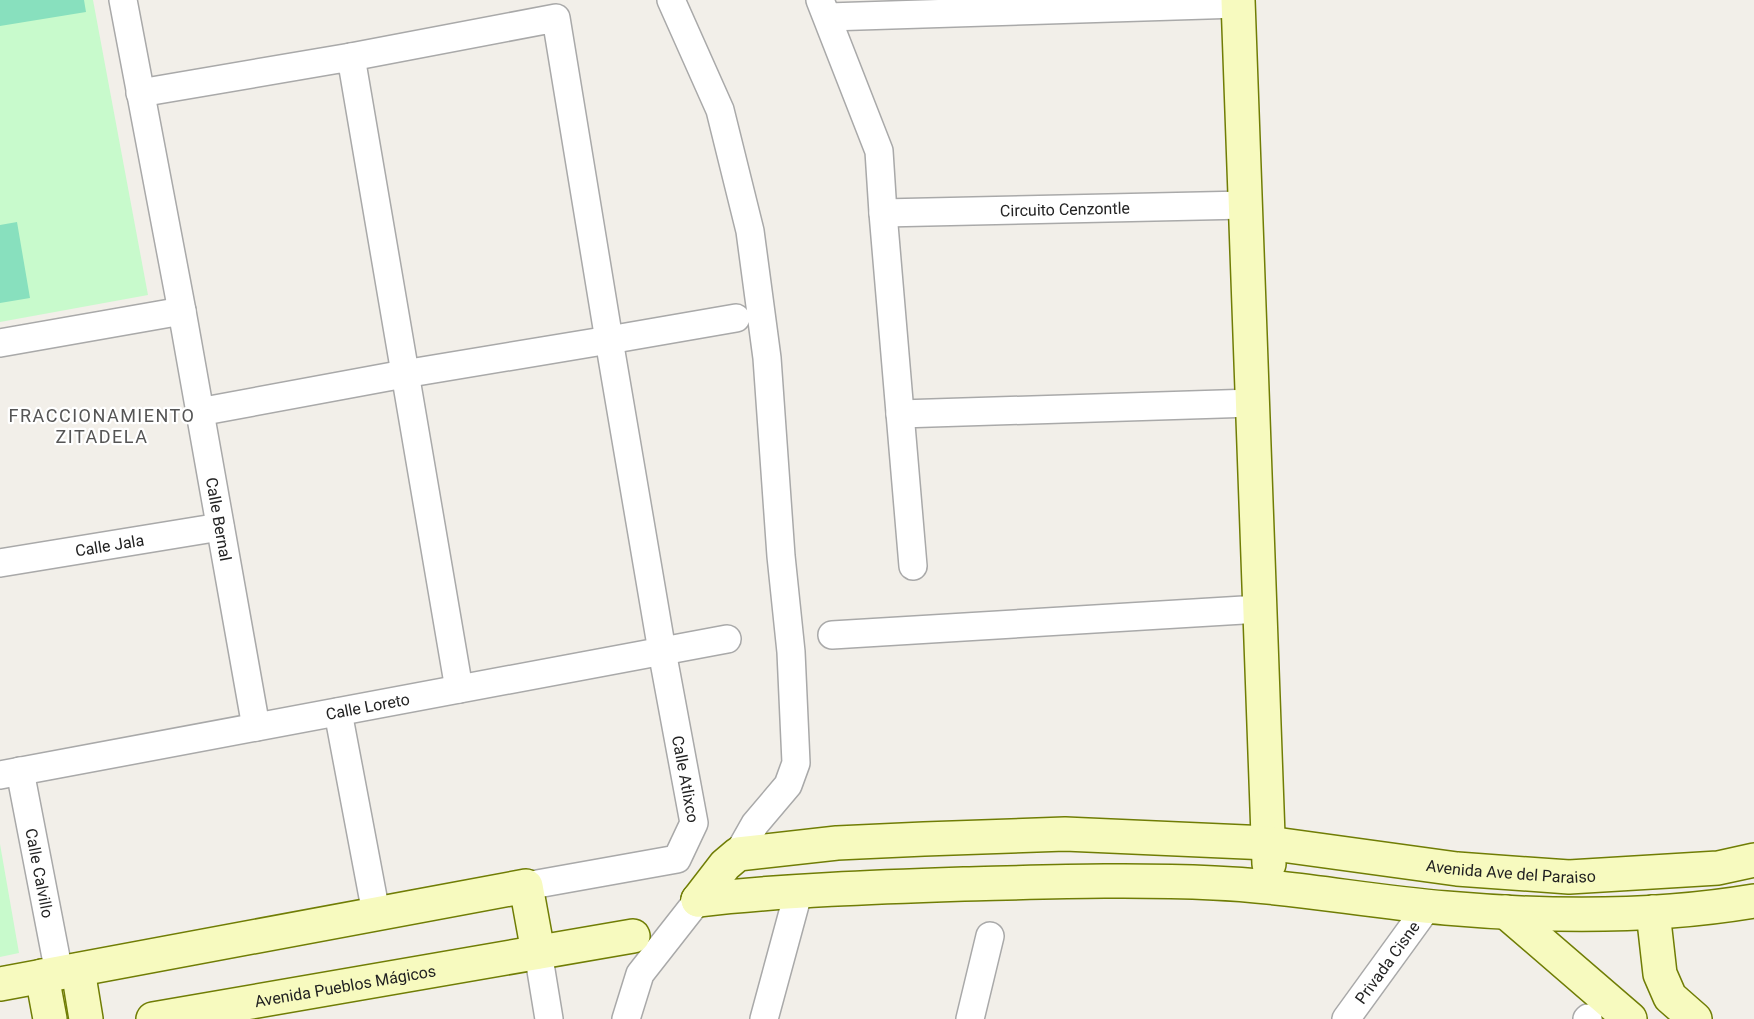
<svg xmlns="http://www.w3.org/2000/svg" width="1754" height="1019" font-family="Roboto,sans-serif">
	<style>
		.park { fill: #c8facc }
		.pitch { fill: #88e0be }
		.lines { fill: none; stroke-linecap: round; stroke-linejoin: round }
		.street-casing { stroke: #a9a9a9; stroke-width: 30 }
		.secondary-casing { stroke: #707d05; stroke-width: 36 }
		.street { stroke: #fff; stroke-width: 27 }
		.secondary { stroke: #f7fabf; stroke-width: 33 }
		.labels { text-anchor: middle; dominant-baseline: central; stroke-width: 4.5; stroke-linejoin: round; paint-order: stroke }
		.street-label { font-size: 16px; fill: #222; stroke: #fff }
		.neighbourhood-label { font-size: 18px; letter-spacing: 1.5px; fill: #555; stroke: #fff }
	</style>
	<rect width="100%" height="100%" fill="#f2efe9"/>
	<path class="park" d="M 0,0 L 93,0 L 148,295 L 0,322 Z
		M 0,844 L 19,953 L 0,957 Z"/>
	<path class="pitch" d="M 0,0 L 84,0 L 86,12 L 0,26 Z
		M 17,222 L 30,298 L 0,303 L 0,225 Z"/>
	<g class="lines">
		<g class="street-casing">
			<g id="street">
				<path id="s1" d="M 123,0 L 182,311 L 256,727"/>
				<path d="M 671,0 L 720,110 L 750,231 L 767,358 L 781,556 L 791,652 L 796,763 L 788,785 L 755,824 L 738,854"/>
				<path d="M 820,0 L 879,151 L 883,213 L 913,566"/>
				<path d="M 828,17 L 1239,4"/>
				<path d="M 351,57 L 556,18 L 609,340 L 736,318"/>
				<path d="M 140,93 L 351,57 L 459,689"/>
				<path id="s2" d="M 883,213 L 1246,205"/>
				<path d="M 0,343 L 182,311"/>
				<path id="s3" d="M 199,412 L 404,374 L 609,340 L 662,651 L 694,823 L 677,859 L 526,886"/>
				<path d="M 900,414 L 1253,403"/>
				<path id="s4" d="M 0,563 L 220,527"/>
				<path d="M 832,635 L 1260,609"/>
				<path d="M 338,712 L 376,913"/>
				<path id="s5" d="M 20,771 L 59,973"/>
				<path id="s6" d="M 0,775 L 727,639"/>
				<path d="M 538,952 L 549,1019"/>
				<path d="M 626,1019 L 640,974 L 698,900"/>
				<path d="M 764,1019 L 799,890"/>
				<path d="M 970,1019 L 990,936"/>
				<path id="s7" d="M 1346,1019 L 1428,906"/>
				<path d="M 1587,1019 L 1588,1018"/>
			</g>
		</g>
		<g class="secondary-casing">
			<g id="secondary">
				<path d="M 1238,0 L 1269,864"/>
				<path id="s8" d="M 698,900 L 725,865 L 738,854 L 837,843 L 924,839 L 1065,834 L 1268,843 L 1457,869 L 1569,877 L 1718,868 L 1754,860"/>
				<path d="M 698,900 C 787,890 875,887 964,884 C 1047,882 1131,879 1214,883 C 1292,886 1369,902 1446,908 C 1548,917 1653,918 1754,901"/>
				<path d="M 1506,912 L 1630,1019"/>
				<path d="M 1653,912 L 1660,974 L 1670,997 L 1695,1019"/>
				<path d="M 78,970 L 86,1019"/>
				<path d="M 42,976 L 50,1019"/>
				<path d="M 0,984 L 526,886 L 538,952"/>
				<path id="s9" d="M 153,1019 L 633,936"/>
			</g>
		</g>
		<use href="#street" class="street"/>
		<use href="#secondary" class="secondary"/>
	</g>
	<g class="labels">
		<g class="street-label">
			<text stroke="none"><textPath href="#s2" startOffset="182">Circuito Cenzontle</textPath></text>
			<text stroke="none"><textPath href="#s1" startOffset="528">Calle Bernal</textPath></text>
			<text stroke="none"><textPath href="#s4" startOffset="111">Calle Jala</textPath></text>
			<text stroke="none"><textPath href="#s6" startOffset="374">Calle Loreto</textPath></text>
			<text stroke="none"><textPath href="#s3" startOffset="862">Calle Atlixco</textPath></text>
			<text stroke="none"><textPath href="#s8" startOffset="837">Avenida Ave del Paraiso</textPath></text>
			<text stroke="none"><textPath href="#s5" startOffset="104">Calle Calvillo</textPath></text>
			<text stroke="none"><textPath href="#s7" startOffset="70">Privada Cisne</textPath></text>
			<text stroke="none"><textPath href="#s9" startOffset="195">Avenida Pueblos Mágicos</textPath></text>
		</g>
		<g class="neighbourhood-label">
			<text x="102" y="415">FRACCIONAMIENTO<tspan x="102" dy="21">ZITADELA</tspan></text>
		</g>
	</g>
</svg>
